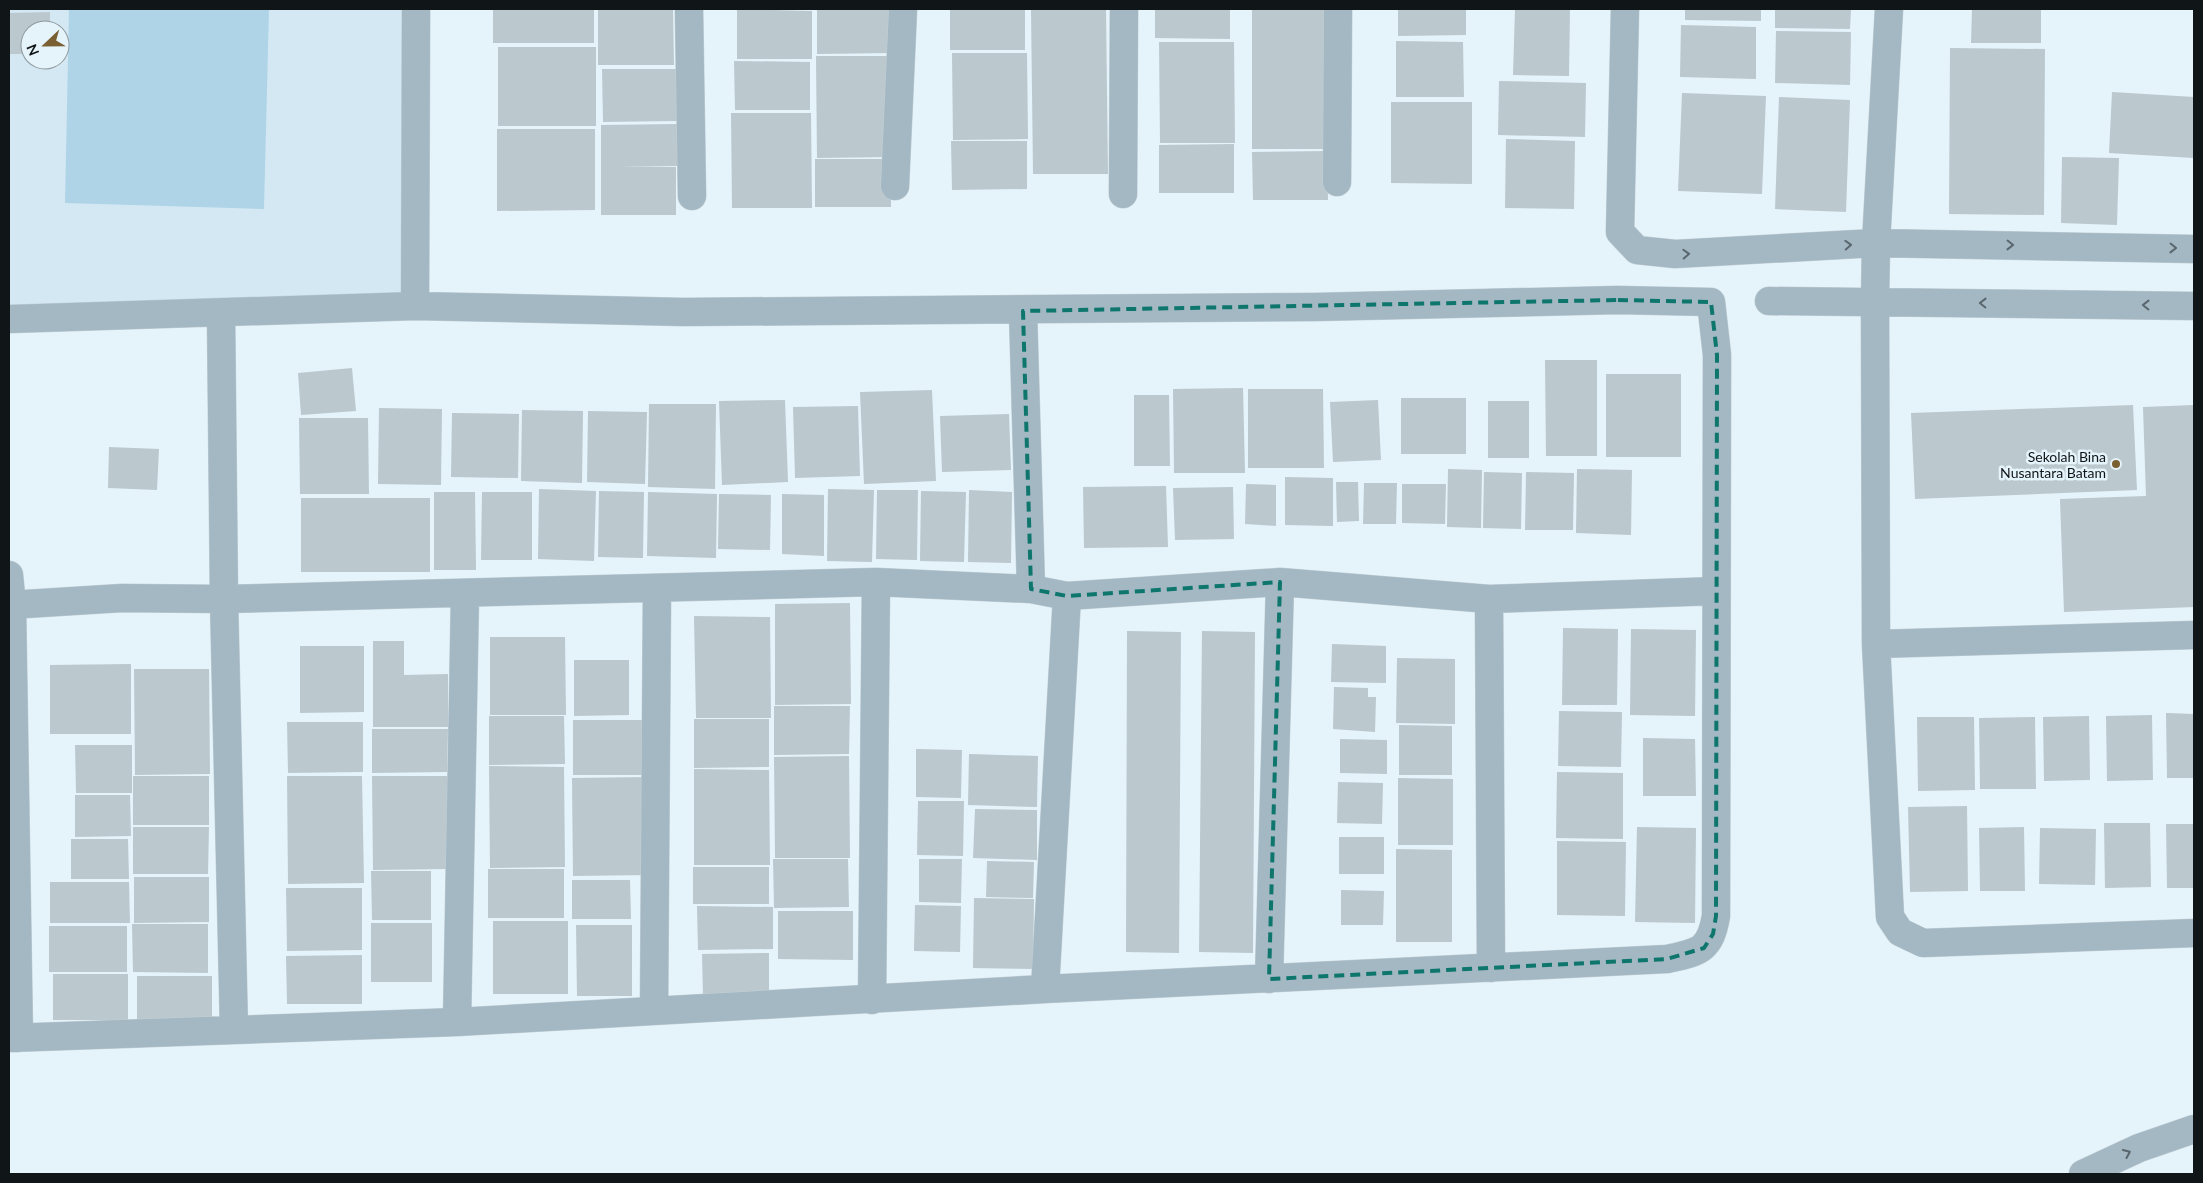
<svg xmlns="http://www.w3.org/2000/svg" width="2203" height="1183" font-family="Lato,sans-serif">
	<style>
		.built { fill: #d3e8f3; fill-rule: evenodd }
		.green { fill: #afd4e7 }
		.building { fill: #bbc8ce }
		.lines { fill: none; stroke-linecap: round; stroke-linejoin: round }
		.minor-casing { stroke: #c3cfd6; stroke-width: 29 }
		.minor { stroke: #a3b8c3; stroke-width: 28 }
		.oneway { stroke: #5a666d }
		.marked { fill: none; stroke: #0f766e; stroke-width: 4; stroke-dasharray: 10 6; stroke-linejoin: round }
		.poi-dot { fill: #795f31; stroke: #e5f3fa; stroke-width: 2 }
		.labels { text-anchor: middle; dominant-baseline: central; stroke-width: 5; stroke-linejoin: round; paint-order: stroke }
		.poi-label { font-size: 14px; fill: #101517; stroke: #e5f3fa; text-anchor: end }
	</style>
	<rect width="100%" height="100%" fill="#e5f3fa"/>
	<path class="built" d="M 9,9 L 416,9 L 415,306 L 9,319 ZM 30,30 L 60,30 L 60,60 L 30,60 Z"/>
	<path class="green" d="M 69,9 L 269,9 L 264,209 L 65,203 Z"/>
	<path class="building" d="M 493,9 L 594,9 L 594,43 L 493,43 Z
		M 598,9 L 673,9 L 674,65 L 598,65 Z
		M 739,9 L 812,11 L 812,59 L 737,59 L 737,10 Z
		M 817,9 L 892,9 L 893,53 L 817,54 Z
		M 950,9 L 1025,9 L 1025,50 L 950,50 Z
		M 1031,9 L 1106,9 L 1108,174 L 1033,174 Z
		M 1155,9 L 1230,9 L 1230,39 L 1155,38 Z
		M 1252,9 L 1327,9 L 1328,149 L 1252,149 Z
		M 1398,9 L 1466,9 L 1466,35 L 1398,36 Z
		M 1515,9 L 1570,9 L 1569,76 L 1513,75 Z
		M 1685,9 L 1761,9 L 1761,21 L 1685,20 Z
		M 1775,9 L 1851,9 L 1850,29 L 1775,28 Z
		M 1972,9 L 2041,9 L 2041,43 L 1971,43 Z
		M 50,12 L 50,30 L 30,30 L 30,54 L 9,54 L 9,13 Z
		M 1681,25 L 1756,27 L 1756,79 L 1680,77 Z
		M 1776,31 L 1851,32 L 1850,85 L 1775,83 Z
		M 1396,41 L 1463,42 L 1464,97 L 1396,97 Z
		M 1159,42 L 1234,42 L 1235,143 L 1160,143 Z
		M 498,47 L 596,47 L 596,126 L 498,126 Z
		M 1950,48 L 2045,49 L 2044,215 L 1949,214 Z
		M 952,53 L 1027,53 L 1028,139 L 953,140 Z
		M 816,56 L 891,56 L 892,157 L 817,158 Z
		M 734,61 L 810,62 L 810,110 L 735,110 Z
		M 602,69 L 677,69 L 678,121 L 603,122 Z
		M 1499,81 L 1586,83 L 1585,137 L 1498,135 Z
		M 2112,92 L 2194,97 L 2194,158 L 2109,153 Z
		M 1682,93 L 1766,96 L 1762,194 L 1678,191 Z
		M 1779,97 L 1850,100 L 1846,212 L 1775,209 Z
		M 1391,102 L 1472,102 L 1472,184 L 1391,183 Z
		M 731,113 L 811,113 L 812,208 L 732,208 Z
		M 677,124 L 677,166 L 619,166 L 676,167 L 676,215 L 601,215 L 601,125 Z
		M 497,129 L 595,129 L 595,210 L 497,211 Z
		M 1506,139 L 1575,141 L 1574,209 L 1505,208 Z
		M 951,141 L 1027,141 L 1027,189 L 952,190 Z
		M 1234,144 L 1234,193 L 1159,193 L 1159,145 Z
		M 1327,151 L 1328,200 L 1253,200 L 1252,152 Z
		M 2062,157 L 2119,158 L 2117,225 L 2061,223 Z
		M 815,159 L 891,159 L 891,207 L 815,207 Z
		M 1545,360 L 1597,360 L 1597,456 L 1546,456 Z
		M 352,368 L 356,411 L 301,415 L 298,373 Z
		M 1606,374 L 1681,374 L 1681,457 L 1606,457 Z
		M 1243,388 L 1245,473 L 1174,473 L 1173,389 Z
		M 1248,389 L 1323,389 L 1324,468 L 1248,468 Z
		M 932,390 L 936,481 L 864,484 L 860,392 Z
		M 1134,395 L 1169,395 L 1170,466 L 1134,466 Z
		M 1401,398 L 1466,398 L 1466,454 L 1401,454 Z
		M 785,400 L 788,482 L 722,485 L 719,401 Z
		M 1378,400 L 1381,460 L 1333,462 L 1330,402 Z
		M 1488,401 L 1529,401 L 1529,458 L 1488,458 Z
		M 649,404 L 716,404 L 715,489 L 648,487 Z
		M 2133,405 L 2137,490 L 1915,499 L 1911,413 Z
		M 2194,405 L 2194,607 L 2064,612 L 2060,499 L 2146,496 L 2143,407 Z
		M 858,406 L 860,476 L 795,478 L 793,407 Z
		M 379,408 L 442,409 L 441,485 L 378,484 Z
		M 522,410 L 583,411 L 582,483 L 521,481 Z
		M 588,411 L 647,412 L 645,484 L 587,482 Z
		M 452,413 L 519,414 L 518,478 L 451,477 Z
		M 1009,414 L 1011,470 L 942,472 L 940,416 Z
		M 299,418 L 368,418 L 369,494 L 300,494 Z
		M 109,447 L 159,449 L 157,490 L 108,488 Z
		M 1448,469 L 1482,470 L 1481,528 L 1447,527 Z
		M 1577,469 L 1632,470 L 1631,535 L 1576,533 Z
		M 1484,472 L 1522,473 L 1521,529 L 1483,528 Z
		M 1526,472 L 1574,473 L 1573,530 L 1525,530 Z
		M 1285,477 L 1333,478 L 1333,526 L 1285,525 Z
		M 1336,482 L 1358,482 L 1359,521 L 1337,522 Z
		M 1364,483 L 1397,483 L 1396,524 L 1363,524 Z
		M 1246,484 L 1276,485 L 1276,526 L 1245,524 Z
		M 1402,484 L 1446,484 L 1445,524 L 1402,523 Z
		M 1166,486 L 1168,547 L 1084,548 L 1083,487 Z
		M 1233,487 L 1234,539 L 1175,540 L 1173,488 Z
		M 539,489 L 596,491 L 594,561 L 538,559 Z
		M 828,489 L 874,490 L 872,562 L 827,561 Z
		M 877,490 L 918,490 L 917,560 L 876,559 Z
		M 969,490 L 1012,492 L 1011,563 L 968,562 Z
		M 599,491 L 644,492 L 643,558 L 598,557 Z
		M 921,491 L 966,492 L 964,562 L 920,561 Z
		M 434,492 L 475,492 L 476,570 L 434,570 Z
		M 482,492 L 532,492 L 532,560 L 481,560 Z
		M 648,492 L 717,494 L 716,558 L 647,556 Z
		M 719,494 L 771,495 L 770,550 L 718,549 Z
		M 782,494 L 824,495 L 824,556 L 782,554 Z
		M 301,498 L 430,498 L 430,572 L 301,572 Z
		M 850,603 L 851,704 L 775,705 L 775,604 Z
		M 694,616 L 770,617 L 771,718 L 696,718 Z
		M 1563,628 L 1618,629 L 1617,705 L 1562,705 Z
		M 1631,629 L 1696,630 L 1695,716 L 1630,715 Z
		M 1127,631 L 1181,632 L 1179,953 L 1126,952 Z
		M 1202,631 L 1255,632 L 1253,953 L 1199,952 Z
		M 490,637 L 565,637 L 566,715 L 490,715 Z
		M 373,641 L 404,641 L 404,675 L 448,674 L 448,727 L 373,727 Z
		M 1332,644 L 1386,646 L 1386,683 L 1331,682 Z
		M 300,646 L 364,646 L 364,712 L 300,713 Z
		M 1397,658 L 1455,659 L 1455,724 L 1396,723 Z
		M 574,660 L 629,660 L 629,715 L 574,716 Z
		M 131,664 L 131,734 L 50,734 L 50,665 Z
		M 134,669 L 209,669 L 210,774 L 135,775 Z
		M 1334,687 L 1368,688 L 1368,697 L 1376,697 L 1375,732 L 1333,729 Z
		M 774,706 L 850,706 L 849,754 L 774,755 Z
		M 1559,711 L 1622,712 L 1621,767 L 1558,766 Z
		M 2166,713 L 2194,714 L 2194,778 L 2167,778 Z
		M 2152,715 L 2153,780 L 2107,781 L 2106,716 Z
		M 489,716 L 564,716 L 565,764 L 489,765 Z
		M 2089,716 L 2090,780 L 2044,781 L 2043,717 Z
		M 1917,717 L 1974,717 L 1975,790 L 1918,791 Z
		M 2035,717 L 2036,789 L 1980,789 L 1979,718 Z
		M 694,719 L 769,719 L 769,767 L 694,768 Z
		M 573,720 L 643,720 L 643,775 L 573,775 Z
		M 287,722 L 363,722 L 363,772 L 288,773 Z
		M 1399,725 L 1452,726 L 1452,775 L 1399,775 Z
		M 372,729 L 448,729 L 447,772 L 372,773 Z
		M 1643,738 L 1695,739 L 1696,796 L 1643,796 Z
		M 1340,739 L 1387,740 L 1387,774 L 1340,773 Z
		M 75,745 L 132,745 L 132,793 L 76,793 Z
		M 916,749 L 962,750 L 961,798 L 916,797 Z
		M 969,754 L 1038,756 L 1037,807 L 968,805 Z
		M 849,756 L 850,858 L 775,858 L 774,757 Z
		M 489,766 L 564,767 L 565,867 L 490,868 Z
		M 694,769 L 769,770 L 770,865 L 694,865 Z
		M 1557,772 L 1623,773 L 1623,839 L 1556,838 Z
		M 133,776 L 209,776 L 209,825 L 133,825 Z
		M 287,776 L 362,776 L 364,883 L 288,884 Z
		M 372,776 L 447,776 L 448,869 L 373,870 Z
		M 648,777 L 649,875 L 573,876 L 572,778 Z
		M 1398,778 L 1453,779 L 1453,845 L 1398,845 Z
		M 1338,782 L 1383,783 L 1382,824 L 1337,823 Z
		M 75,795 L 130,795 L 131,836 L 75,837 Z
		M 918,801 L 964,801 L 963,856 L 917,855 Z
		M 1967,806 L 1968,891 L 1910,892 L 1908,807 Z
		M 975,809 L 1037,810 L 1037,860 L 973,858 Z
		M 2104,823 L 2150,823 L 2151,887 L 2105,888 Z
		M 2166,824 L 2194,824 L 2194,888 L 2167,888 Z
		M 133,827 L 209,827 L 208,874 L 133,874 Z
		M 1637,827 L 1696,828 L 1695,923 L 1635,922 Z
		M 2024,827 L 2025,891 L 1980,891 L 1979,828 Z
		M 2040,828 L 2096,829 L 2095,885 L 2039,884 Z
		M 1339,837 L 1384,837 L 1384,874 L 1339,874 Z
		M 71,839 L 128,839 L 129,879 L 71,879 Z
		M 1557,841 L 1626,842 L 1625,916 L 1557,915 Z
		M 1396,849 L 1452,850 L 1452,942 L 1396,942 Z
		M 773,859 L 848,859 L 849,907 L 774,908 Z
		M 919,859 L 962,859 L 961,903 L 919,902 Z
		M 987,861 L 1034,862 L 1033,898 L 986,897 Z
		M 693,867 L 769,867 L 769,904 L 693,904 Z
		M 488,869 L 564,869 L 564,918 L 488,918 Z
		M 371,871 L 431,871 L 431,920 L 372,920 Z
		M 134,877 L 209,877 L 209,922 L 134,923 Z
		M 572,880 L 630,880 L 631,919 L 572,919 Z
		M 50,882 L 129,882 L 130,923 L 50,923 Z
		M 286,888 L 362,888 L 362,950 L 287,951 Z
		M 1341,890 L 1384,891 L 1383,925 L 1341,925 Z
		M 974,898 L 1034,899 L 1033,969 L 973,968 Z
		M 915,905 L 961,906 L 960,952 L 914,951 Z
		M 697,906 L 773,907 L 773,949 L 698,950 Z
		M 778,911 L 853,911 L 853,960 L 778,959 Z
		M 493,921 L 568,921 L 568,994 L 493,994 Z
		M 371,923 L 432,923 L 432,982 L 371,982 Z
		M 132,924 L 208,924 L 208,973 L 133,972 Z
		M 576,925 L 632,925 L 632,996 L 577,996 Z
		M 49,926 L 127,926 L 127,972 L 49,972 Z
		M 769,953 L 769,996 L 703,997 L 702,954 Z
		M 362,955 L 362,1004 L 287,1004 L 286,956 Z
		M 53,974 L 128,974 L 128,1020 L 53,1020 Z
		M 137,976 L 212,976 L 212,1024 L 137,1025 Z"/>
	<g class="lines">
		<g class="minor-casing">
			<path id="minor" d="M 689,9 L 692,196
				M 1625,9 L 1620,232 L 1637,250 L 1675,254 L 1876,243 L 2194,249
				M 1889,9 L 1876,243 L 1875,302 L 1876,644 L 1890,917 L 1900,932 L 1923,943 L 2194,933
				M 1337,182 L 1338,9
				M 895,186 L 903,9
				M 1123,194 L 1124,9
				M 1769,301 L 2194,306
				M 415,306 L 416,9
				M 1023,311 L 1031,589
				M 221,313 L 224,599 L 234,1030
				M 9,319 L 415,306 L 684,312 L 1315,307 L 1618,300 L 1711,302 L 1717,355 L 1716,916 C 1710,951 1699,952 1667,959 L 1045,989 L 457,1022 L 9,1038
				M 9,575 L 12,605 L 19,1038
				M 1489,599 L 1491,968
				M 9,605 L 122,598 L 224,599 L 876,582 L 1031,589 L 1067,596 L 1280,582 L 1489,599 L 1716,591
				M 1876,644 L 2194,635
				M 1269,979 L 1280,582
				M 1045,989 L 1067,596
				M 872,1000 L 876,582
				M 654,1011 L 657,588
				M 457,1022 L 465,594
				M 2083,1174 L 2139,1148 L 2194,1129"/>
		</g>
		<use href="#minor" class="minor"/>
	</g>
	<defs><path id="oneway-chevron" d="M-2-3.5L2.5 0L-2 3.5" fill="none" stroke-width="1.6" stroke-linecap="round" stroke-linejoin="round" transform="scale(1.25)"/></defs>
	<g class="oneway">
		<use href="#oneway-chevron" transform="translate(1848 245) rotate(-3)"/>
		<use href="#oneway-chevron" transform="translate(2010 245) rotate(1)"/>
		<use href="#oneway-chevron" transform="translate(2173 248) rotate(1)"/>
		<use href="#oneway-chevron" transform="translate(1686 254) rotate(-3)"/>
		<use href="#oneway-chevron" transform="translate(1983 303) rotate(-179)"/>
		<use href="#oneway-chevron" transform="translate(2146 305) rotate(-179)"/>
		<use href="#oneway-chevron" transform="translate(2127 1153) rotate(-24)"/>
	</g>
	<path class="marked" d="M 1618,300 L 1711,302 L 1717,355 L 1716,916 L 1713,934 L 1704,948 L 1667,959 L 1269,979 L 1280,582 L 1067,596 L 1031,589 L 1023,311 Z"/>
	<circle class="poi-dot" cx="2116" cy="464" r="5"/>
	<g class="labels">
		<g class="poi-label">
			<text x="2106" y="456">Sekolah Bina<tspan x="2106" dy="16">Nusantara Batam</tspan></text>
		</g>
	</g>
	<rect width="2203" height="1183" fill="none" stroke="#101517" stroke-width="20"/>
	<g transform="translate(45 45) rotate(248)"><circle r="24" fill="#e5f3fa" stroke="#909a9f"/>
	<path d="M0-4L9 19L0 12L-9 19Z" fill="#795f31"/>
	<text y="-8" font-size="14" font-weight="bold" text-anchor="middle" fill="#101517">N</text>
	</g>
</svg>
